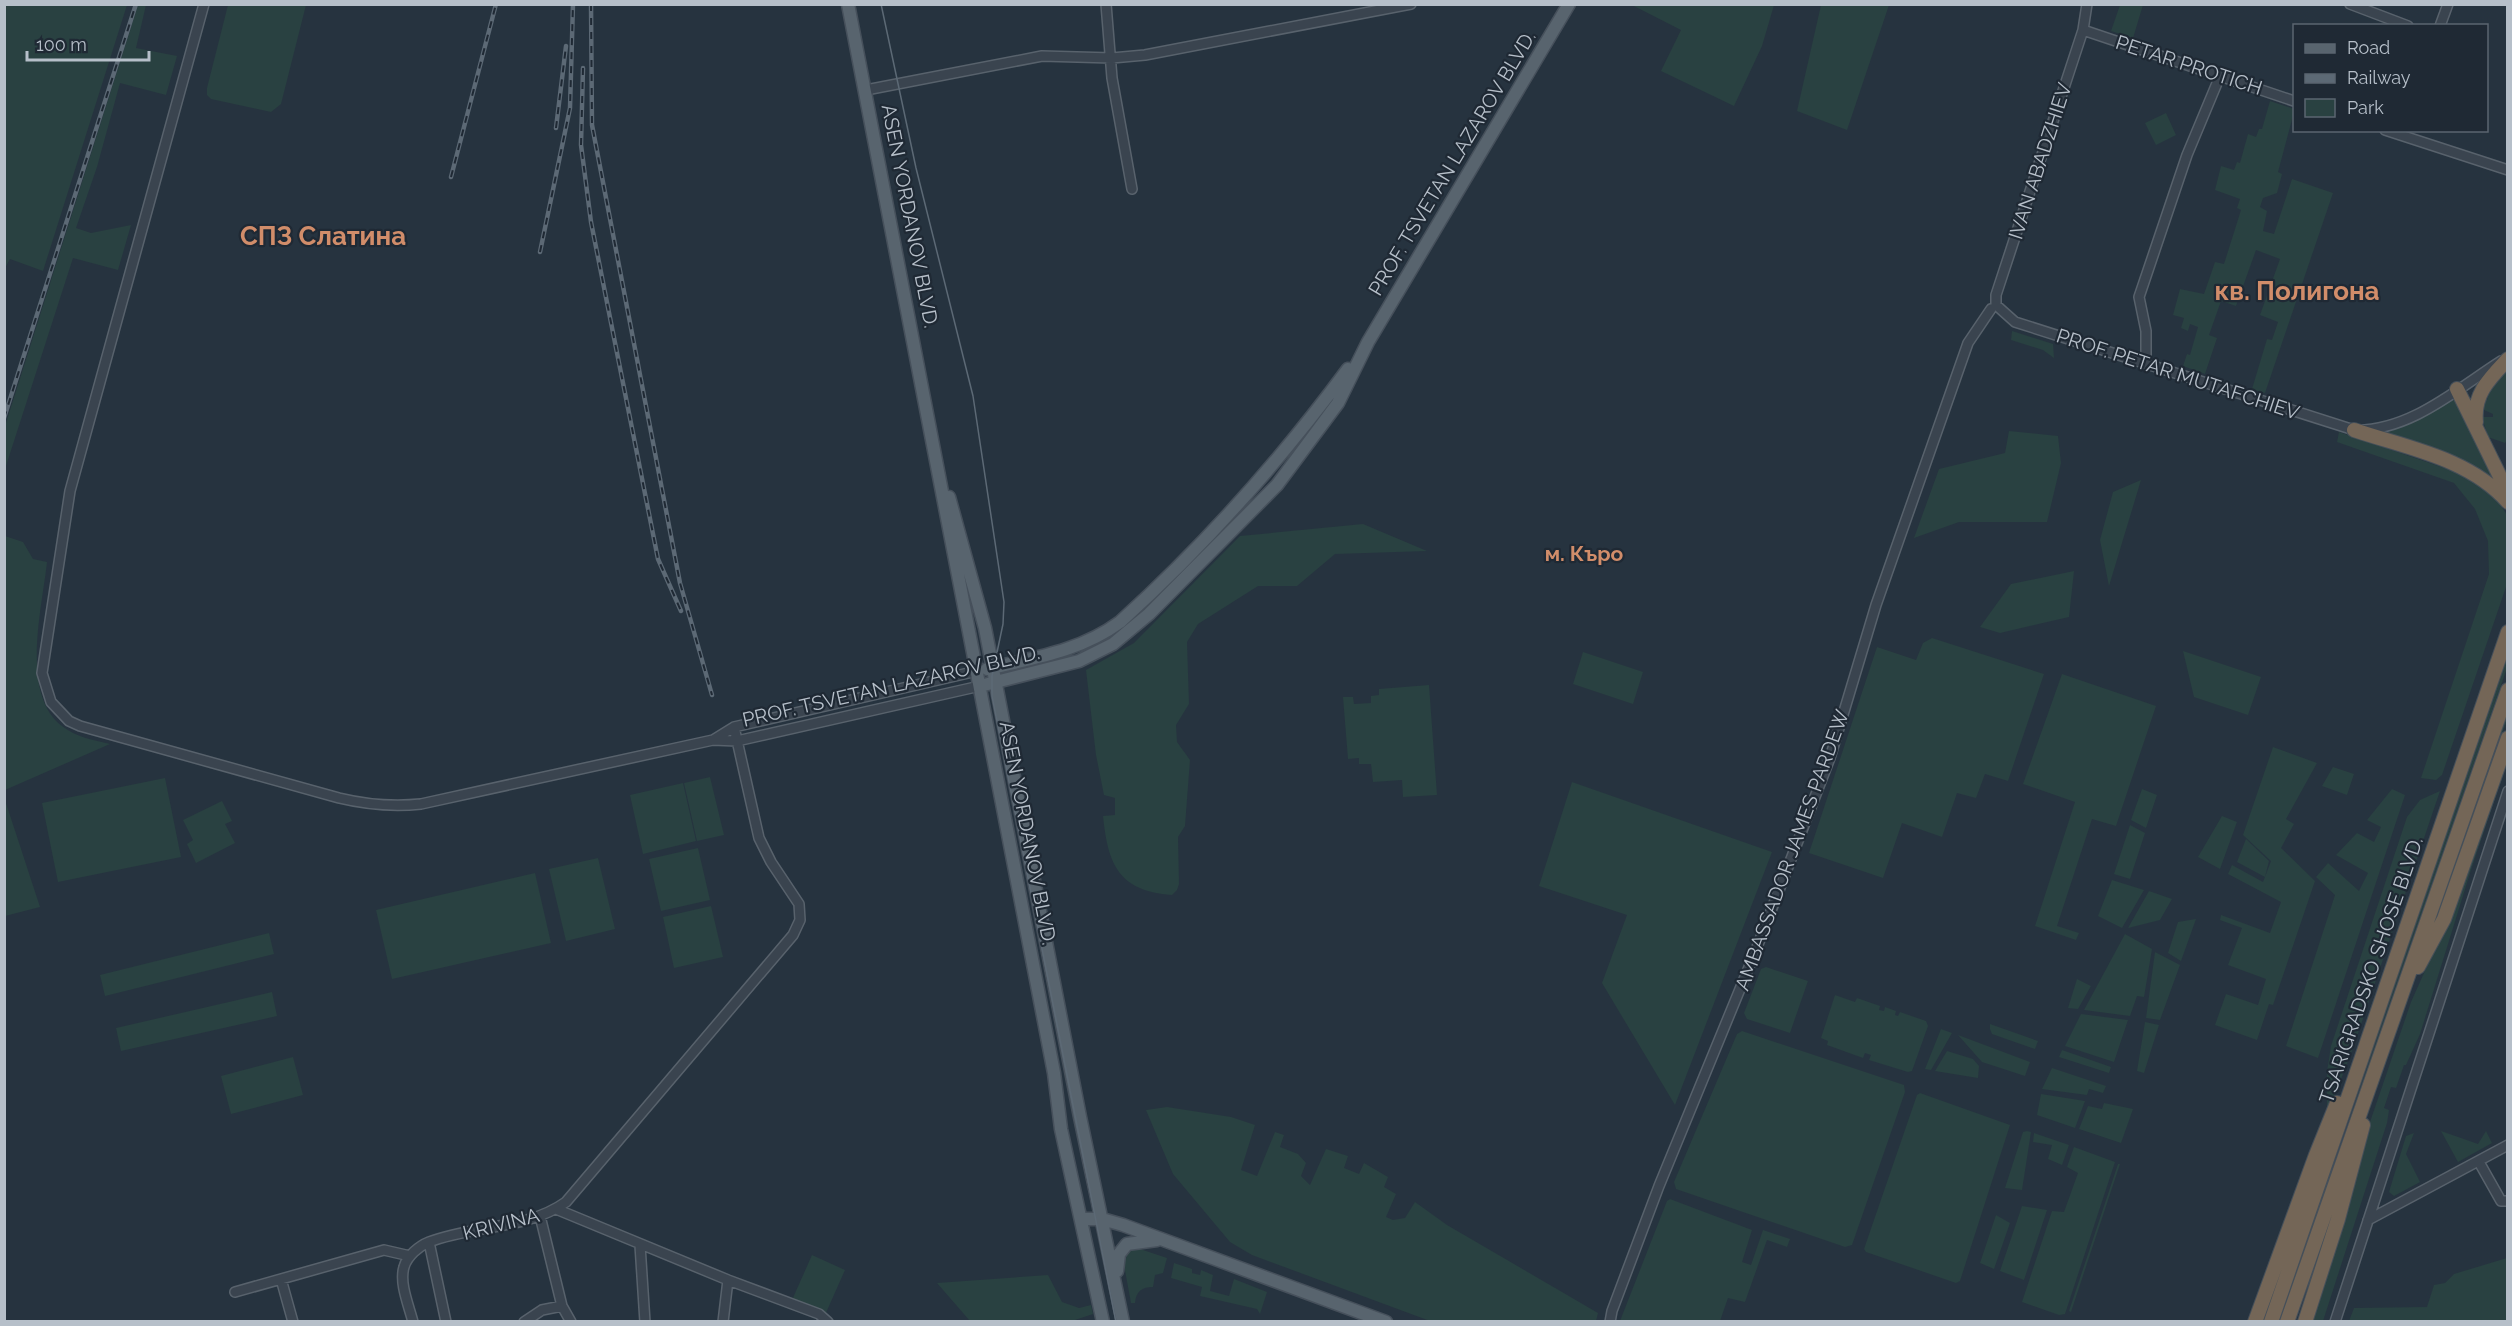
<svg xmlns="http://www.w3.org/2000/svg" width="2512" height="1326" font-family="Raleway,sans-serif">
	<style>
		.green { fill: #294141 }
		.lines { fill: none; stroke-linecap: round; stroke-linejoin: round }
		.minor-casing { stroke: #58626c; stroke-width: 12 }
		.major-casing { stroke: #46505b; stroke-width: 15 }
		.highway-casing { stroke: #454f59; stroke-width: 16 }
		.minor { stroke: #3a444f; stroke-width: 9 }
		.major { stroke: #58646e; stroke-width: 12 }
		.highway { stroke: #746657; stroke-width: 14 }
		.tram { stroke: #5c6975; stroke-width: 1.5 }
		.rail-casing { stroke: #5c6975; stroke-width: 4.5 }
		.rail { stroke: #1f2934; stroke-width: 2; stroke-dasharray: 7; stroke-linecap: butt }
		.labels { text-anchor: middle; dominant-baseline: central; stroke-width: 4.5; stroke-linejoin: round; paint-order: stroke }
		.street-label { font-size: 20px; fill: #b6bfc9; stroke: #1f2934 }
		.neighbourhood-label { font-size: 21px; font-weight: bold; fill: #d18d6a; stroke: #1f2934 }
		.district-label { font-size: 26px; font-weight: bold; fill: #d18d6a; stroke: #1f2934 }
	</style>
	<rect width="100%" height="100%" fill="#26333f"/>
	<path class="green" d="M 5,4 L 127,5 L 43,271 L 10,259 L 5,268 Z
		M 138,5 L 146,5 L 136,48 L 177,56 L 166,95 L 120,83 L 97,167 L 76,228 L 91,233 L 131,225 L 118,270 L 73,258 L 5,469 L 5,426 Z
		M 228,5 L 306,5 L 281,104 L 271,112 L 211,99 L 207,95 L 207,88 Z
		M 1632,5 L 1774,5 L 1762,46 L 1734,106 L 1661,71 L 1681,30 Z
		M 1821,5 L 1889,5 L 1847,130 L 1797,111 Z
		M 2120,5 L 2143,5 L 2133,38 L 2111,31 Z
		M 2270,101 L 2294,109 L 2294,112 L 2278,172 L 2282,174 L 2277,193 L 2263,198 L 2260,207 L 2267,211 L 2263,231 L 2274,234 L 2292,179 L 2333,193 L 2265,393 L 2252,389 L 2267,339 L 2272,340 L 2278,322 L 2260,315 L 2280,259 L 2256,250 L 2236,306 L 2221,301 L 2209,335 L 2217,338 L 2205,374 L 2183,366 L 2187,354 L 2190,355 L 2198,327 L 2190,324 L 2188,331 L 2181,328 L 2184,318 L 2173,315 L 2180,289 L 2204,294 L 2215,262 L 2224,264 L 2241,210 L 2237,208 L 2240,199 L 2215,190 L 2221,166 L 2234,170 L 2237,162 L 2240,163 L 2248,134 L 2256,137 L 2259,129 L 2262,129 Z
		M 2166,113 L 2176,135 L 2156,145 L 2145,123 Z
		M 2012,331 L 2053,344 L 2054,358 L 2043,350 L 2011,340 Z
		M 2507,370 L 2507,440 L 2505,443 L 2488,437 L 2482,417 L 2493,417 L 2493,414 L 2484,410 L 2483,400 L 2487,400 L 2490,390 L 2488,389 Z
		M 2450,400 L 2457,401 L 2495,476 L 2495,482 L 2386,433 L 2412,422 Z
		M 2009,431 L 2058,436 L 2061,463 L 2047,522 L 1959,522 L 1914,538 L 1939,469 L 2005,453 Z
		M 2339,432 L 2462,474 L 2497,499 L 2507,515 L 2507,584 L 2442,775 L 2436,780 L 2421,778 L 2489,574 L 2488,541 L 2475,509 L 2454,483 L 2337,442 Z
		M 2141,480 L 2109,586 L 2100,540 L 2113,492 Z
		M 1363,524 L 1427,551 L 1335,554 L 1297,586 L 1258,586 L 1198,624 L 1187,642 L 1189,704 L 1176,725 L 1177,742 L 1190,760 L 1185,826 L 1178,837 L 1179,884 L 1177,890 L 1172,895 C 1119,891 1108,865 1103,816 L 1115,815 L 1115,798 L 1104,795 L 1096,755 L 1086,670 L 1134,643 L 1240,536 Z
		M 5,536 L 23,542 L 33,559 L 47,562 C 42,609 20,694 62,726 C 76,737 93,740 110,744 L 5,790 Z
		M 2074,571 L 2069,617 L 2000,633 L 1980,627 L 2011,584 Z
		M 1932,638 L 2044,674 L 2008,781 L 1985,774 L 1976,798 L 1957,793 L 1942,837 L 1902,823 L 1883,878 L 1809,853 L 1877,647 L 1916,660 L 1923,643 Z
		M 2183,651 L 2261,677 L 2248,715 L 2194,697 Z
		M 1583,652 L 1643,672 L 1633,704 L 1573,684 Z
		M 2507,653 L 2507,668 L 2350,1118 L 2350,1117 Z
		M 2062,674 L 2156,706 L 2116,826 L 2092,819 L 2057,926 L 2079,933 L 2076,940 L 2035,926 L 2075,802 L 2023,784 Z
		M 1429,685 L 1437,795 L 1403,797 L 1402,780 L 1373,782 L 1371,764 L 1359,764 L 1359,758 L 1348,759 L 1343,697 L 1353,697 L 1354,704 L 1371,703 L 1371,696 L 1379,695 L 1379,689 Z
		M 2507,714 L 2507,720 L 2438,914 L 2438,911 Z
		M 2273,747 L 2317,763 L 2286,819 L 2294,824 L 2281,848 L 2315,881 L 2273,1005 L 2269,1004 L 2257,1040 L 2215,1025 L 2226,994 L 2258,1005 L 2266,979 L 2228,965 L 2242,928 L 2220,920 L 2221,915 L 2270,933 L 2281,902 L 2228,874 L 2232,865 L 2263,882 L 2265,877 L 2237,862 L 2246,839 L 2269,861 L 2265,877 L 2271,861 L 2243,835 Z
		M 2507,752 L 2507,763 L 2471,870 L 2420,1034 L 2406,1065 L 2404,1065 L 2396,1088 L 2391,1087 L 2384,1108 L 2389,1110 L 2387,1123 L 2323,1321 L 2309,1322 L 2370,1122 L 2411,1002 L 2449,917 Z
		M 2333,767 L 2354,774 L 2347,795 L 2322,786 Z
		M 710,777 L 724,835 L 697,841 L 684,783 Z
		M 165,778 L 181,857 L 58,882 L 42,803 Z
		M 1572,782 L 1772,852 L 1675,1105 L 1602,983 L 1627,915 L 1539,886 Z
		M 683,783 L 696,841 L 643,854 L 630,795 Z
		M 2142,789 L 2157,795 L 2146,828 L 2131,820 Z
		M 2392,789 L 2405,795 L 2318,1058 L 2286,1046 L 2335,895 L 2316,877 L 2328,863 L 2359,891 L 2368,873 L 2336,855 L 2357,833 L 2374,842 L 2381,827 L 2367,820 Z
		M 2440,791 L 2353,1048 L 2327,1116 L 2327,1072 L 2331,1046 L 2407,817 L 2420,800 Z
		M 4,797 L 40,907 L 5,916 L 4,916 Z
		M 222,801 L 232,821 L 225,824 L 235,843 L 196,863 L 187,844 L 193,840 L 183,820 Z
		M 2222,816 L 2237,822 L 2220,869 L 2198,857 Z
		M 2130,825 L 2145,833 L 2130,879 L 2114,874 Z
		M 698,848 L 710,900 L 661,911 L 649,859 Z
		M 598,858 L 615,929 L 566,941 L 549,869 Z
		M 535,873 L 551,943 L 392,979 L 376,910 Z
		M 2112,880 L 2144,890 L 2122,928 L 2098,916 Z
		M 2149,891 L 2172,899 L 2160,920 L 2128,928 Z
		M 711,906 L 723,957 L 674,968 L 663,917 Z
		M 2196,919 L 2181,961 L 2168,953 L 2178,922 Z
		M 269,933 L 274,954 L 105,996 L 100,975 Z
		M 2125,934 L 2152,949 L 2144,997 L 2137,996 L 2130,1016 L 2084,1010 Z
		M 2155,952 L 2180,965 L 2160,1020 L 2146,1018 Z
		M 1766,967 L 1808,981 L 1790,1033 L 1747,1019 L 1744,1013 L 1761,969 Z
		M 2077,979 L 2091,986 L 2078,1009 L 2068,1008 Z
		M 272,992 L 277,1016 L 121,1051 L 116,1028 Z
		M 1835,995 L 1855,1002 L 1857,998 L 1880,1006 L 1879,1010 L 1884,1011 L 1885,1007 L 1896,1011 L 1895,1015 L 1898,1016 L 1900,1012 L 1926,1021 L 1928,1026 L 1912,1071 L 1908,1072 L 1869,1060 L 1871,1055 L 1865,1053 L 1863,1058 L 1827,1045 L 1828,1041 L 1821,1038 Z
		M 2081,1014 L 2128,1020 L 2114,1062 L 2065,1046 Z
		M 2145,1022 L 2159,1025 L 2144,1073 L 2137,1071 Z
		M 1990,1024 L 2038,1041 L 2035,1049 L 1992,1034 L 1990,1029 Z
		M 1941,1029 L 1952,1033 L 1931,1070 L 1925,1069 Z
		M 1742,1031 L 1904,1085 L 1905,1092 L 1852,1245 L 1845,1247 L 1676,1189 L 1674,1182 L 1737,1034 Z
		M 1958,1035 L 2030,1062 L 2025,1076 L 1982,1062 Z
		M 2062,1050 L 2111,1067 L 2109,1073 L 2059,1057 Z
		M 1947,1051 L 1973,1059 L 1979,1066 L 1978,1078 L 1935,1071 Z
		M 293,1057 L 303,1095 L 231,1114 L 221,1076 Z
		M 2052,1068 L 2106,1086 L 2103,1093 L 2089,1089 L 2087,1095 L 2042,1089 Z
		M 1920,1093 L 2010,1125 L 1960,1281 L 1956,1283 L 1866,1252 L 1864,1249 L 1917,1095 Z
		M 2041,1094 L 2085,1101 L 2075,1128 L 2037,1115 Z
		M 2104,1103 L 2133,1109 L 2121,1143 L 2079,1129 L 2088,1106 L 2102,1109 Z
		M 1167,1107 L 1231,1117 L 1255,1125 L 1241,1170 L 1257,1176 L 1275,1132 L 1284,1135 L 1280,1147 L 1298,1154 L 1306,1163 L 1301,1176 L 1310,1185 L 1326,1149 L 1348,1156 L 1344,1168 L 1359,1174 L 1364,1163 L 1388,1177 L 1384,1187 L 1396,1194 L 1386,1217 L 1393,1220 L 1405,1218 L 1415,1202 L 1447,1225 L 1598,1313 L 1596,1321 L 1430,1321 L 1252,1255 L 1230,1242 L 1173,1174 L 1146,1110 Z
		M 2027,1131 L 2031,1132 L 2022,1190 L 2005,1188 L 2023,1132 Z
		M 2441,1131 L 2478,1144 L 2486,1131 L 2492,1143 L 2458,1162 Z
		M 2034,1133 L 2069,1145 L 2062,1165 L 2048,1159 L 2052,1145 L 2033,1142 Z
		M 2414,1133 L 2406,1154 L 2420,1182 L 2394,1196 L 2389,1192 L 2406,1136 Z
		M 2074,1147 L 2115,1162 L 2065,1314 L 2059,1315 L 2022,1302 L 2052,1211 L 2064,1212 L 2078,1173 L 2067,1167 Z
		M 2118,1164 L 2120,1164 L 2071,1312 L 2069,1311 Z
		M 1670,1199 L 1752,1230 L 1742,1262 L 1751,1265 L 1763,1230 L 1790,1239 L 1787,1247 L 1767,1240 L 1745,1302 L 1728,1298 L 1720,1321 L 1620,1321 L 1667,1201 Z
		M 2022,1206 L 2047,1210 L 2024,1280 L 2000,1271 Z
		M 1996,1215 L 2010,1223 L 1994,1269 L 1980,1263 Z
		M 1137,1248 L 1167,1258 L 1163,1273 L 1155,1275 L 1153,1287 C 1142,1287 1136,1291 1135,1303 L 1131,1303 L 1124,1265 L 1128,1251 Z
		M 812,1255 L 845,1270 L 825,1315 L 792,1300 Z
		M 2507,1258 L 2507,1321 L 2349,1321 L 2354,1308 L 2427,1307 L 2434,1285 L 2445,1283 L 2454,1274 Z
		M 1174,1263 L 1192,1269 L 1192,1273 L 1200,1275 L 1201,1270 L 1213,1275 L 1210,1291 L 1229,1296 L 1234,1279 L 1267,1292 L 1260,1314 L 1257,1309 L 1200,1296 L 1202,1287 L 1171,1278 Z
		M 1048,1275 L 1062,1302 L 1079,1308 L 1091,1305 L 1093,1314 L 1072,1321 L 970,1321 L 937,1283 Z"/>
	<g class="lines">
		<g class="minor-casing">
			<path id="minor" d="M 204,4 L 70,491 L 42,673 L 51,702 L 69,721 L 80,726 L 339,798 C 368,805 392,807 421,804 L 713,740 L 737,741 L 980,686
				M 1106,4 L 1112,78 L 1132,189
				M 2087,4 L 2083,30 L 1996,295 L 1996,305 L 2015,322 L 2354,430 C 2409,432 2457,389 2501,361
				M 2350,4 L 2408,26
				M 2440,26 L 2448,4
				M 2083,30 L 2294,101
				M 866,90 L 1042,56 L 1112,58 L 1145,55 L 1411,4
				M 2385,130 L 2508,170
				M 2146,363 L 2146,331 L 2139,297 L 2187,155 L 2220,76
				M 713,740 L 734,727 L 977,671
				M 2479,1162 L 2501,1201 L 2508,1201
				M 556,1209 L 728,1280 L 819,1314 L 828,1322
				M 540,1216 L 562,1306 L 571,1322
				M 2368,1220 L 2508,1145
				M 429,1242 L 446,1322
				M 640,1245 L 645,1322
				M 281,1279 L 293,1322
				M 235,1292 L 384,1250 L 410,1256
				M 413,1322 C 409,1306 399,1283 404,1267 C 407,1256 419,1246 429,1242 C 473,1225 527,1230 566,1202 L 793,935 L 800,920 L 799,904 L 771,862 L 759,838 L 734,727
				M 524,1322 L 542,1310 L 562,1306
				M 723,1322 L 728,1280
				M 1610,1322 L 1612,1311 L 1659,1186 L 1754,955 L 1830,758 L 1876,605 L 1968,343 L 1991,309
				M 2335,1322 L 2508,791"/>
		</g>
		<g class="major-casing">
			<path id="major" d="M 848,4 L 1054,1073 L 1061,1129 L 1103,1322
				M 949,497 L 985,628 L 1080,1117 L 1123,1322
				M 987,669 C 1034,658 1081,651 1120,622 C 1205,545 1280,461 1348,369
				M 980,686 L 1079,661 L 1113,644 L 1149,614 L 1277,485 L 1338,403 L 1368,342 L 1569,4
				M 1082,1219 L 1102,1219 L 1123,1225 L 1386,1322
				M 1117,1271 L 1119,1254 L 1127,1244 L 1157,1240"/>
		</g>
		<g class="highway-casing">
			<path id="highway" d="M 2457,389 L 2508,493
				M 2476,422 C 2473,394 2490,378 2508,359
				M 2354,430 C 2407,448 2469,458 2508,502
				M 2418,967 L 2444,919 L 2508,738
				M 2255,1322 L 2316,1155 L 2337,1103
				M 2271,1322 L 2508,632
				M 2287,1322 L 2508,690
				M 2305,1322 L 2338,1219 L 2363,1125"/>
		</g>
		<use href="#minor" class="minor"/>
		<use href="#major" class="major"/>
		<use href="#highway" class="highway"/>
		<path class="tram" d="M 881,4 L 916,168 L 973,396 L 1004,602 L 1003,624 L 992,676 L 992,696 L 1116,1322"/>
		<g class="rail-casing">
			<path id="rail" d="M 591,4 L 592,125 L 680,583 L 712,695
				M 583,68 L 581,145 L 591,222 L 658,559 L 681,611
				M 556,128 L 566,46
				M 451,177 L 496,4
				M 540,252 L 570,108 L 573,4
				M 4,418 L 136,4"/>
		</g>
		<use href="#rail" class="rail"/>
	</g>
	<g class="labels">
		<g class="street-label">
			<text transform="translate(2189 65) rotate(18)">PETAR PROTICH</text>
			<text transform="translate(2040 161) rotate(-72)">IVAN ABADZHIEV</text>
			<text transform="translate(1452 163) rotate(-59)">PROF. TSVETAN LAZAROV BLVD.</text>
			<text transform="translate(910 216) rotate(79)">ASEN YORDANOV BLVD.</text>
			<text transform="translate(2178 374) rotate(18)">PROF. PETAR MUTAFCHIEV</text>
			<text transform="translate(891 686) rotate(-13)">PROF. TSVETAN LAZAROV BLVD.</text>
			<text transform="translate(1028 833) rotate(79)">ASEN YORDANOV BLVD.</text>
			<text transform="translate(1792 850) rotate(-70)">AMBASSADOR JAMES PARDEW</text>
			<text transform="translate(2371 970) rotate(-71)">TSARIGRADSKO SHOSE BLVD.</text>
			<text transform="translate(501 1224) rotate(-14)">KRIVINA</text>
		</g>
		<g class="neighbourhood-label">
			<text x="1584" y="553">м. Къро</text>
		</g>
		<g class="district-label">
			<text x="323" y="236">СПЗ Слатина</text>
			<text x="2297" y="291">кв. Полигона</text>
		</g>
	</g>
	<rect width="2512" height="1326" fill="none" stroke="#b6bfc9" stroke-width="12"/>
	<rect x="2293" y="24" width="195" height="108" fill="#1f2934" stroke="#5b6570" stroke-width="1.5"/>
	<rect x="2305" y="44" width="30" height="9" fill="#58646e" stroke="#5b6570" stroke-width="1.5"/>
	<text x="2347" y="54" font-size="18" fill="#b6bfc9">Road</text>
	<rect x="2305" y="74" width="30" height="9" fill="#5c6975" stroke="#5b6570" stroke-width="1.5"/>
	<text x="2347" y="84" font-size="18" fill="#b6bfc9">Railway</text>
	<rect x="2305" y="99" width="30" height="18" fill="#294141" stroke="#5b6570" stroke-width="1.5"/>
	<text x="2347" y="114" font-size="18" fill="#b6bfc9">Park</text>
	<path d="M27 51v9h122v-9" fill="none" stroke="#b6bfc9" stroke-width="3"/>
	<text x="36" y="51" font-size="18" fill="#b6bfc9" stroke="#1f2934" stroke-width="4.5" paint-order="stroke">100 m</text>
</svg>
